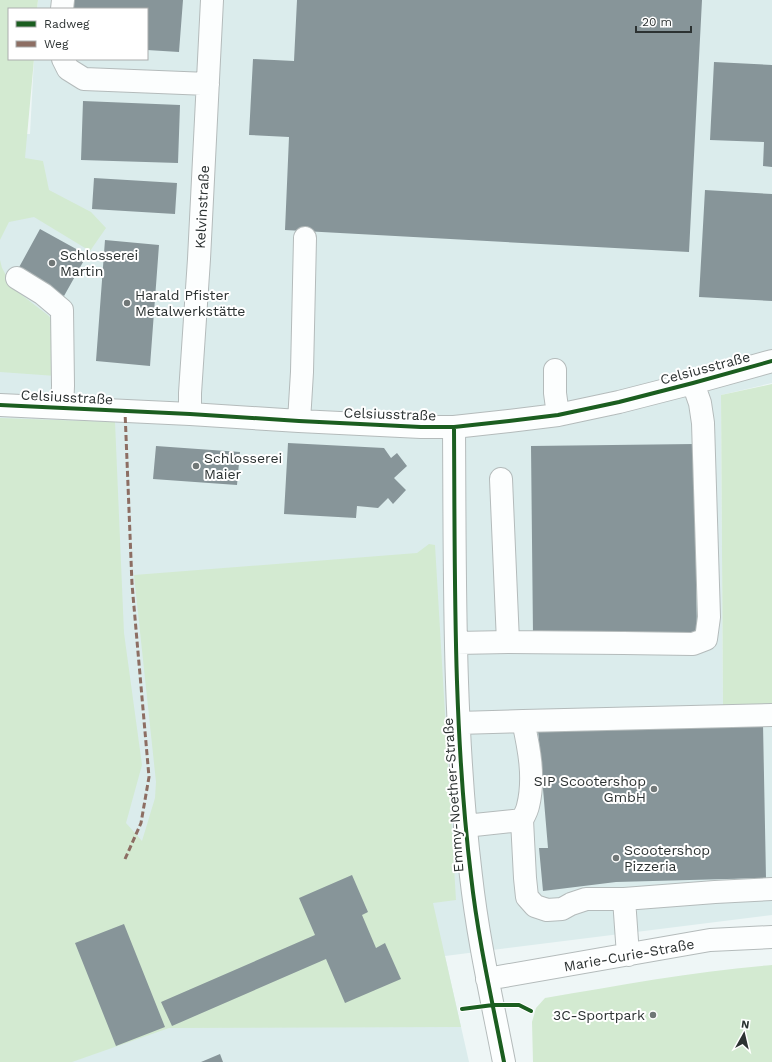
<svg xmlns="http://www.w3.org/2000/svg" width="772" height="1062" font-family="'Work Sans',sans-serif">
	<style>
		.built { fill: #dbecec }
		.green { fill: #d3ead1 }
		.building { fill: #879599 }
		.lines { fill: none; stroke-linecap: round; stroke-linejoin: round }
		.minor-casing { stroke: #b4bbbb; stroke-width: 24 }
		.minor { stroke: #fcfefe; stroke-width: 22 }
		.quiet { stroke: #8d6e63; stroke-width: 3; stroke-dasharray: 6 3; stroke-linecap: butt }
		.cycleway-casing { stroke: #fff; stroke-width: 6 }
		.cycleway { stroke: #1b5e20; stroke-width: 4 }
		.poi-dot { fill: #707777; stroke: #fff; stroke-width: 1.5 }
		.labels { text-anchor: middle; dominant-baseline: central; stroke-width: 4; stroke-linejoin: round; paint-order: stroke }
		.street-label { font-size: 14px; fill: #2c3232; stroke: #fff }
		.poi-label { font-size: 14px; fill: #2c3232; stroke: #fff; text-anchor: start }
	</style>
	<rect width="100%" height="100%" fill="#eef6f6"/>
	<path class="built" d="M 38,0 L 772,0 L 772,383 L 721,395 L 723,711 L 772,710 L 772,915 L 445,956 L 469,1062 L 0,1062 L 0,134 L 30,134 L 34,59 L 147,59 L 147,9 L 37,9 Z"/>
	<path class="green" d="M 0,0 L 38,0 L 37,9 L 9,9 L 9,59 L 34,59 L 25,158 L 43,161 L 49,190 L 91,212 L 106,228 L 90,251 L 34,217 L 9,222 L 0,240 Z
		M 0,260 L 2,268 L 14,289 L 49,316 L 54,324 L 56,376 L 0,372 Z
		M 772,384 L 772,710 L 723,712 L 721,395 Z
		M 0,418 L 115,422 L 124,633 L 142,765 L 126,823 L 142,841 L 155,798 L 156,782 L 134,575 L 417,553 L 429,544 L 435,545 L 456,900 L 433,903 L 461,1027 L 169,1028 L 72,1062 L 0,1062 Z
		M 772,965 L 772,1062 L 533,1062 L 532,1022 L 536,1008 L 545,998 C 621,985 696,971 772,965 Z"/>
	<path class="building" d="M 73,0 L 183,0 L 179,52 L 147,50 L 147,9 L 72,9 Z
		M 297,0 L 702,0 L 689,252 L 285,230 L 289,137 L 249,135 L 253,59 L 294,61 Z
		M 714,62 L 772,65 L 772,167 L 763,166 L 764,142 L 710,140 Z
		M 83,101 L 180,105 L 178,163 L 81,160 Z
		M 94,178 L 177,183 L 175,214 L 92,209 Z
		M 705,190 L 772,194 L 772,301 L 699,297 Z
		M 40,229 L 87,255 L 64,296 L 17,271 Z
		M 105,240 L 159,245 L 150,366 L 96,361 Z
		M 288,443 L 384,448 L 391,458 L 397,453 L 407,466 L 394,478 L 406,490 L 393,504 L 388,498 L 378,508 L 357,506 L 356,518 L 284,514 Z
		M 694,444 L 697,633 L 533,635 L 531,446 Z
		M 156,446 L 240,452 L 237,485 L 153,479 Z
		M 763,724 L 766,878 L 616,882 L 543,891 L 539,848 L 548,848 L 538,730 Z
		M 352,875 L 368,912 L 362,915 L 376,948 L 385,943 L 401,979 L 345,1003 L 326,959 L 172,1026 L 161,1002 L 315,935 L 299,898 Z
		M 124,924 L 165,1027 L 116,1046 L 75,943 Z
		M 220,1054 L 223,1062 L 201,1062 Z"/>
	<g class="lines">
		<g class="minor-casing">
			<path id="minor" d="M 62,9 L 63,0
				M 63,59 L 68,69 L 84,79 L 208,84
				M 17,278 L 43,294 L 62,310 L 63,386 L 62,408
				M 555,370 L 555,393 L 558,415
				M 0,405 L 190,414 L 299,421 L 421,427 L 454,427 L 509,421 L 558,415 L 619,402 L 693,383 L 772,361
				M 190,414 L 190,393 L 199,259 L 212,0
				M 299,421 L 302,372 L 305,238
				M 454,427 C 455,577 453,727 471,876 C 478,939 492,1000 504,1062
				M 501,479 L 508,642 L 623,643 L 693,644 L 706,639 L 709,617 L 703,423 L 700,403 L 693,383
				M 456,643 L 508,642
				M 523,721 L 772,715
				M 458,723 L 523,721 C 529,748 535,778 528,806 C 527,811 524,816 522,820
				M 465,826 L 522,820 L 525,878 L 527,897 L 535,906 L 547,910 L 562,909 L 571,904 L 586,899 L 624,899
				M 628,955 L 624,899 L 715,892 L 772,889
				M 487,979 L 710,940 L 772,937"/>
		</g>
		<use href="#minor" class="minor"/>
		<path class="quiet" d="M 125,859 L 141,823 L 149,777 L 132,584 L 125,411"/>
		<g class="cycleway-casing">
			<path id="cycleway" d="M 0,405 L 190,414 L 299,421 L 421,427 L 454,427 L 509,421 L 558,415 L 619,402 L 693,383 L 772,361
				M 454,427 C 455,577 453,727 471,876 C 478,939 492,1000 504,1062
				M 462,1009 L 493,1005 L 519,1005 L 531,1011"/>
		</g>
		<use href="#cycleway" class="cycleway"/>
	</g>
	<g class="poi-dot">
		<circle cx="52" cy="263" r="4"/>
		<circle cx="127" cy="303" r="4"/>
		<circle cx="196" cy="466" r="4"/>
		<circle cx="654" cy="789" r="4"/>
		<circle cx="616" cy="858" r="4"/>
		<circle cx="653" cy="1015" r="4"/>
	</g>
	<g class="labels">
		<g class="street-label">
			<text transform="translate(202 207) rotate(-87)">Kelvinstraße</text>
			<text transform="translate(705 368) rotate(-15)">Celsiusstraße</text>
			<text transform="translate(67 397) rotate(3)">Celsiusstraße</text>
			<text transform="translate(390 414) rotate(2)">Celsiusstraße</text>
			<text transform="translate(453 795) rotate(-94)">Emmy-Noether-Straße</text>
			<text transform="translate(629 955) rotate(-10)">Marie-Curie-Straße</text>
		</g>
		<g class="poi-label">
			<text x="60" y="255">Schlosserei<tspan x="60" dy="16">Martin</tspan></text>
			<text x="135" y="295">Harald Pfister<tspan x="135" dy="16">Metalwerkstätte</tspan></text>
			<text x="204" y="458">Schlosserei<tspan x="204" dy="16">Maier</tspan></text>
			<text x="646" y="781" text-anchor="end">SIP Scootershop<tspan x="646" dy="16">GmbH</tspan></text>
			<text x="624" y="850">Scootershop<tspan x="624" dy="16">Pizzeria</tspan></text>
			<text x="645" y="1015" text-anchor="end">3C-Sportpark</text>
		</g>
	</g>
	<rect x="8" y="8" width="140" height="52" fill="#ffffff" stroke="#abadad"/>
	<rect x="16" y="21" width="20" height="6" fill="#1b5e20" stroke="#abadad"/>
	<text x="44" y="28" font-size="12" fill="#2c3232">Radweg</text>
	<rect x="16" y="41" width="20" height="6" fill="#8d6e63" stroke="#abadad"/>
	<text x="44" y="48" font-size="12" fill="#2c3232">Weg</text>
	<g transform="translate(744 1034) rotate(8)" stroke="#ffffff" stroke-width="3" paint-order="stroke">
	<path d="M0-3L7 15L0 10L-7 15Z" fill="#2c3232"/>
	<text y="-6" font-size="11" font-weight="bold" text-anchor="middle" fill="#2c3232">N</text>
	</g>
	<path d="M636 26v6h55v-6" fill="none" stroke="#2c3232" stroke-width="2"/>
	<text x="642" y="26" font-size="12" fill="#2c3232" stroke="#ffffff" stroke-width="3" paint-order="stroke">20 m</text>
</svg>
